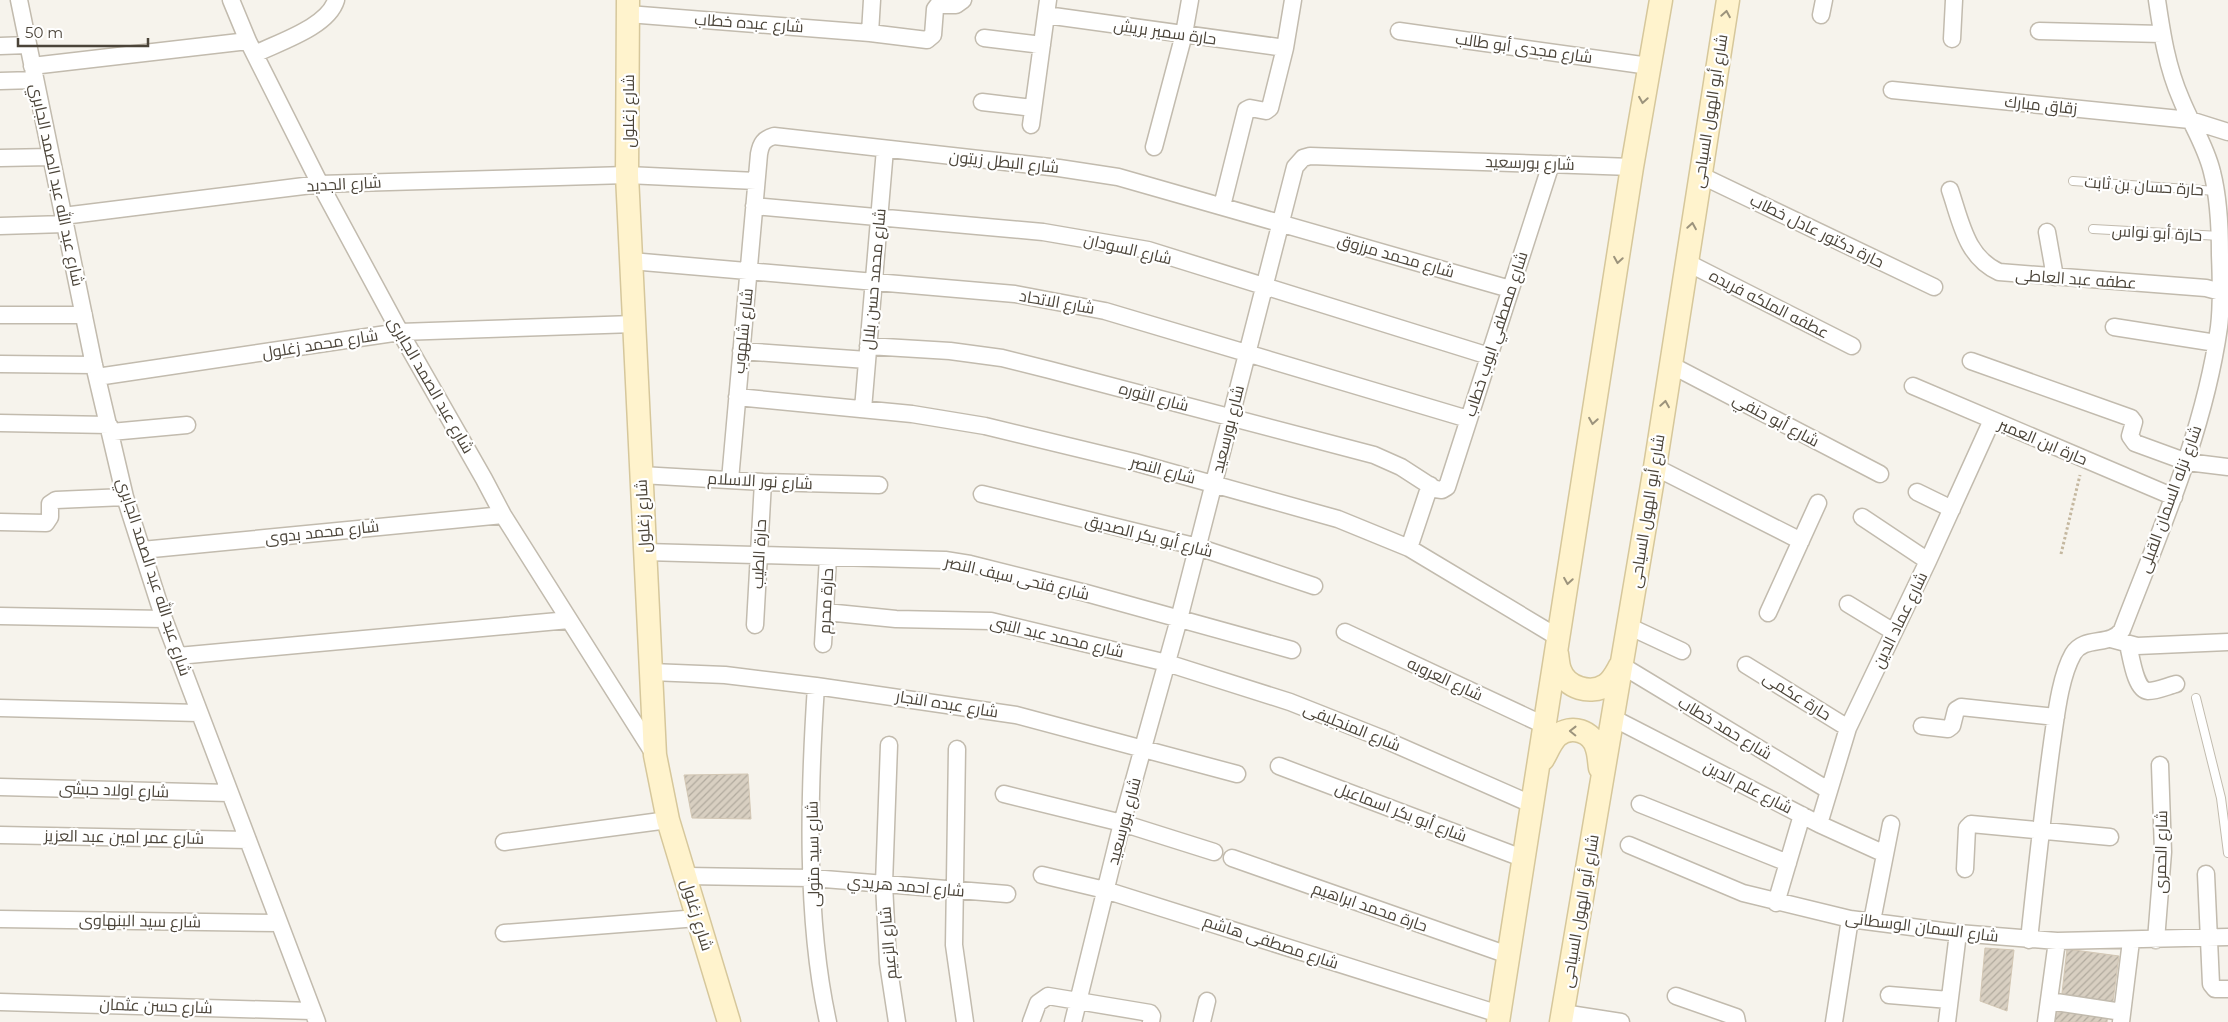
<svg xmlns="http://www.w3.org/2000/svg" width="2228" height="1022" font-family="Montserrat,Cairo,sans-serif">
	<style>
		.building { fill: url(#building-hatch); stroke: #d3c7b4 }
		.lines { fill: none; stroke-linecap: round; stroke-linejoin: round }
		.lane-casing { stroke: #c2bbae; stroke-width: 10 }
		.street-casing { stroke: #c2bbae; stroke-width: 19 }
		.secondary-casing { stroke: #d6c79b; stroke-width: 25 }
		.path { stroke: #c4b79f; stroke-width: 3; stroke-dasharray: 2.5 2.5; stroke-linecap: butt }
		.lane { stroke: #fff; stroke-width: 8 }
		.street { stroke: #fff; stroke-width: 16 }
		.secondary { stroke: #fff3cd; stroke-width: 22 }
		.oneway { stroke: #9c937c }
		.labels { text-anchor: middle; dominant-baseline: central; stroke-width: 4.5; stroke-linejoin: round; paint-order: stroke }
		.street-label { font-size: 16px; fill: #4b4439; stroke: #fff }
	</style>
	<defs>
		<pattern id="building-hatch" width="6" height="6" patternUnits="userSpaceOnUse" patternTransform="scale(1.25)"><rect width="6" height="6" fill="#d8cfc1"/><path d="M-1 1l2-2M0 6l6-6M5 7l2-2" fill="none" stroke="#b1aa9e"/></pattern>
	</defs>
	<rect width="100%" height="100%" fill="#f6f3ec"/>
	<path class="building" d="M 748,774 L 751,819 L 692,818 L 684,775 Z
		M 1985,948 L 2014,950 L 2007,1011 L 1980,1001 Z
		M 2067,949 L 2119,956 L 2112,1009 L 2061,1002 Z
		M 2056,1008 L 2108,1014 L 2107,1022 L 2055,1022 Z"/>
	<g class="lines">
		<g class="lane-casing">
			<path id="lane" d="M 2073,181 L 2216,191
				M 2093,229 L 2220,236
				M 2196,698 L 2221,798 L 2228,853"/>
		</g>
		<g class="street-casing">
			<path id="street" d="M 19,0 L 94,365 L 125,497 L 164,619 L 317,1022
				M 231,0 L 248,41 L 320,184 L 400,332 L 484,479 L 503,515 L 654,754
				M 628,14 L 870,33 L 927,40 L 933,35 L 935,9 L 938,5 L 956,5 L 963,0
				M 1046,15 L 1285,48
				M 1821,15 L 1824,0
				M 1399,31 L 1649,66
				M 2039,31 L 2162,34
				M 870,33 L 872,0
				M 984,38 L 1042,45
				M 1952,39 L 1954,0
				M 0,46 L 28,45
				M 255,54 C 279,42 328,27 336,0
				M 32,66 L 248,41
				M 0,81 L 35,80
				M 1892,90 L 2190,120 L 2228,132
				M 982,102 L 1033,108
				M 1031,125 L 1048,0
				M 1154,147 L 1184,34 L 1190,0
				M 0,158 L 51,157
				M 1700,175 L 1934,287
				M 1950,190 C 1961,222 1966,257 1999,272 L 2206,288 L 2221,292 L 2228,298
				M 754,206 L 1043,232 L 1148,250 L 1489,356
				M 1222,206 L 1246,110 L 1250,108 L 1266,111 L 1270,108 L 1285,48 L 1293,0
				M 63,216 L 320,184 L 627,175 L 756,181
				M 0,226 L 65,224
				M 2047,232 L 2055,277
				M 631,261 L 1015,294 L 1105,311 L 1468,419
				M 1686,262 L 1852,346
				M 0,315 L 84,315
				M 2114,327 L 2216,343
				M 868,346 L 950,351 L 1002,358 L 1050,370 L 1374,455 L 1401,467 L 1435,489 L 1442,490 L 1447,487 L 1551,164
				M 741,351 L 867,360
				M 1971,361 L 2131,418 L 2134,422 L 2130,436 L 2135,443 L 2187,462 L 2228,467
				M 0,364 L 94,365
				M 1671,365 L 1880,474
				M 97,377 L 400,332 L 634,324
				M 1913,386 L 2174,497
				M 737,397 L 912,414 L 985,426 L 1134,462 L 1338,519 L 1409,548 L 1559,638
				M 863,409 L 885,149
				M 0,423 L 109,425
				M 111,432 L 187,425
				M 1655,467 L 1801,541
				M 641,475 L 763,482 L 879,485
				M 730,480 L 759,154 C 761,143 764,139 774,136 L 1059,168 L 1118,177 L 1510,289
				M 1917,492 L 1952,509
				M 982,494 L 1198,547 L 1314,586
				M 1862,517 L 1928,561
				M 0,522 L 46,523 L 50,517 L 50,504 L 56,500 L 125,497
				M 1409,548 L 1430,485
				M 142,550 L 503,515
				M 645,552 L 945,560 L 970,564 L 1086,593 L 1292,650
				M 1848,604 L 1894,632
				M 826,612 L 896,619 L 991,621 L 1167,663 L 1290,702 L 1381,738 L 1531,804
				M 1768,613 L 1818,503
				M 0,616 L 164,619
				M 755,625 L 763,482
				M 1628,626 L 1682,651
				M 1345,632 L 1544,725
				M 2111,639 L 2137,646 L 2228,642
				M 823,644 L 828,557
				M 2128,645 C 2131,655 2135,690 2148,691 C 2157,691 2168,686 2176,684
				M 178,656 L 569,620
				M 1621,665 L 1828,790
				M 1746,665 L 1848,728
				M 651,672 L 725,675 L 816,686 L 1016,715 L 1237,774
				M 816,686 C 809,792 805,918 828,1022
				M 0,708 L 199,713
				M 1613,718 L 1819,824 L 1885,854
				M 1922,726 L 1948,729 L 1952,726 L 1956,710 L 1961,707 L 2056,717
				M 889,745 L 884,884 L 888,963 L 897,1022
				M 957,749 L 954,945 L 965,1022
				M 1279,766 L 1522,858
				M 0,787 L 229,793
				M 1004,794 L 1122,823 L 1214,852
				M 1640,804 L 1788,863
				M 1819,824 L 1848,728 L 1928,561 L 1992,420
				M 0,835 L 248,840
				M 504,842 L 668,820
				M 1629,845 L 1743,893 L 1850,919 L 1958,933 L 2057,941 L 2228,937
				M 1232,858 L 1508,955
				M 1965,869 L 1967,828 L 1971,824 L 2110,837
				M 2206,874 L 2211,984 L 2215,989 L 2228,989
				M 1042,875 L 1105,890 L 1499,1014
				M 686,876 L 812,878 L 1007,894
				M 1776,903 L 1802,815
				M 0,919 L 279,923
				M 1872,921 L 1891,824
				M 504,933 L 698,918
				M 2029,940 C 2036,874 2043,808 2052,743 C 2056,716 2060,677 2073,654 C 2084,635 2111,647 2122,630 C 2160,531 2204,433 2219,327 C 2222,303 2221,279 2220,255 C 2220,228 2219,199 2212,172 C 2206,146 2191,124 2181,99 C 2167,67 2162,34 2157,0
				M 2156,940 L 2163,852 L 2160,765
				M 1889,995 L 1949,1000
				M 1676,996 L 1736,1017 L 1737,1022
				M 2049,1001 L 2122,1012
				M 0,1002 L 312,1011
				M 1563,1013 L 1621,1022
				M 1031,1022 L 1038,1003 L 1048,996 L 1150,1013 L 1152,1016 L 1151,1022
				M 1073,1022 L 1122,823 L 1179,619 L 1295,167 L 1303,158 L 1310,156 L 1632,167
				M 1202,1022 L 1207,1001
				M 1834,1022 L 1850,919
				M 1947,1022 L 1958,933
				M 2046,1022 L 2057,941
				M 2121,1022 L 2131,941"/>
		</g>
		<g class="secondary-casing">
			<path id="secondary" d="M 628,0 L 627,175 L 655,755 L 668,820 L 729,1022
				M 1557,654 C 1558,659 1558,665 1560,670 C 1566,688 1591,695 1606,685 C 1613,680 1616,673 1620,666
				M 1543,759 C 1547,752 1551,742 1557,736 C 1571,724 1593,731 1597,749 C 1599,755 1599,762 1600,768
				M 1498,1022 L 1632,167 L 1661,0
				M 1561,1022 L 1655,467 L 1728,0"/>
		</g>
		<path class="path" d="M 2061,554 L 2080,475"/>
		<use href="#lane" class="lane"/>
		<use href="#street" class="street"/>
		<use href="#secondary" class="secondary"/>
	</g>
	<defs><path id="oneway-chevron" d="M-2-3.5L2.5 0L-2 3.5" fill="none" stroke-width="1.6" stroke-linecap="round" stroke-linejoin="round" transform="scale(1.25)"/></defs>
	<g class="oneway">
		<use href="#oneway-chevron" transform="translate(1726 14) rotate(-80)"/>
		<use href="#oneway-chevron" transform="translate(1643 100) rotate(99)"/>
		<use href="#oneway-chevron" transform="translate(1692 226) rotate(-81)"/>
		<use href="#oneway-chevron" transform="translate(1618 260) rotate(99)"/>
		<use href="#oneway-chevron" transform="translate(1665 404) rotate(-81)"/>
		<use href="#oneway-chevron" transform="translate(1593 421) rotate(99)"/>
		<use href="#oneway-chevron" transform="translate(1568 581) rotate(99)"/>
		<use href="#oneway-chevron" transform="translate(1573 731) rotate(-179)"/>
	</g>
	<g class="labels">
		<g class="street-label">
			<text transform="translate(749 23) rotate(4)">شارع عبده خطاب</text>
			<text transform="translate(1165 32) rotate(8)">حارة سمير بريش</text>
			<text transform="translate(1524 48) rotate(8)">شارع مجدى أبو طالب</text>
			<text transform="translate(2041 105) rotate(6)">زقاق مبارك</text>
			<text transform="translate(628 111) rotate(-90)">شارع زغلول</text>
			<text transform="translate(1710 111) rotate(-81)">شارع أبو الهول السياحى</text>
			<text transform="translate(1004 162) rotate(6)">شارع البطل زيتون</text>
			<text transform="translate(1530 163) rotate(2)">شارع بورسعيد</text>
			<text transform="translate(344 184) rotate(-3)">شارع الجديد</text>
			<text transform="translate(57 185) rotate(78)">شارع عبد الله عبد الصمد الجابري</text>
			<text transform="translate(2144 186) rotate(4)">حارة حسان بن ثابت</text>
			<text transform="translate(1817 231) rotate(26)">حارة دكتور عادل خطاب</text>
			<text transform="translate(2157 233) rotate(3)">حارة أبو نواس</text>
			<text transform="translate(1128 249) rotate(13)">شارع السودان</text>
			<text transform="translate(1396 256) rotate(16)">شارع محمد مرزوق</text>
			<text transform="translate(874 279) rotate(-85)">شارع محمد حسن بلال</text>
			<text transform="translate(2076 279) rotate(4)">عطفه عبد العاطى</text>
			<text transform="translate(1057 302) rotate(10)">شارع الاتحاد</text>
			<text transform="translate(1769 304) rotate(27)">عطفه الملكه فريده</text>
			<text transform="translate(743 331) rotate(-84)">شارع شلهوب</text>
			<text transform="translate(1496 334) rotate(-72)">شارع مصطفي ايوب خطاب</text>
			<text transform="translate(320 344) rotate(-9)">شارع محمد زغلول</text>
			<text transform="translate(431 385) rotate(60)">شارع عبد الصمد الجابرى</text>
			<text transform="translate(1154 397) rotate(15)">شارع الثوره</text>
			<text transform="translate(1776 420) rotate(28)">شارع أبو حنفي</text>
			<text transform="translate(1228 429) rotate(-76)">شارع بورسعيد</text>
			<text transform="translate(2043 442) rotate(23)">حارة ابن العمير</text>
			<text transform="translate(1163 470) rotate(15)">شارع النصر</text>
			<text transform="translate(760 481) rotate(3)">شارع نور الاسلام</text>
			<text transform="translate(2170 499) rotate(-70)">شارع نزله السمان القبلى</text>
			<text transform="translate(1647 511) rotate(-81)">شارع أبو الهول السياحى</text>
			<text transform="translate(643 516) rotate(-93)">شارع زغلول</text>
			<text transform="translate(322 532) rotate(-6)">شارع محمد بدوى</text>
			<text transform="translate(1149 536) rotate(14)">شارع أبو بكر الصديق</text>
			<text transform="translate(759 554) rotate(-87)">حارة الطيب</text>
			<text transform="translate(154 577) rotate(72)">شارع عبد الله عبد الصمد الجابري</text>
			<text transform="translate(1017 578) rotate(13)">شارع فتحى سيف النصر</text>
			<text transform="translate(826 601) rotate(-87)">حارة محرم</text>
			<text transform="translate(1900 620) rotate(-64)">شارع عماد الدين</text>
			<text transform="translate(1057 637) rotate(13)">شارع محمد عبد النبى</text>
			<text transform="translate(1445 679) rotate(25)">شارع العروبه</text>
			<text transform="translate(1797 696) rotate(32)">حارة عكمى</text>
			<text transform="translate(947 704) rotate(9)">شارع عبده النجار</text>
			<text transform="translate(1352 727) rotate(22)">شارع المنجليفى</text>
			<text transform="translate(1725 728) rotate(31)">شارع حمد خطاب</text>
			<text transform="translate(1748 787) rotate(27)">شارع علم الدين</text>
			<text transform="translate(114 790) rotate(2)">شارع اولاد حبشى</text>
			<text transform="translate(1401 812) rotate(21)">شارع أبو بكر اسماعيل</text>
			<text transform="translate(1124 821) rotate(-75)">شارع بورسعيد</text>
			<text transform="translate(124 837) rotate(1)">شارع عمر امين عبد العزيز</text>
			<text transform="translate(2161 852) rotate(-89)">شارع الحمرى</text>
			<text transform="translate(813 854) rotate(-91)">شارع سيد متولى</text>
			<text transform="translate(906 886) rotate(5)">شارع احمد هريدي</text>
			<text transform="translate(1370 907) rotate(19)">حارة محمد ابراهيم</text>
			<text transform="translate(1580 911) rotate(-80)">شارع أبو الهول السياحى</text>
			<text transform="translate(697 915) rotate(73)">شارع زغلول</text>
			<text transform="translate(140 921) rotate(1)">شارع سيد البنهاوى</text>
			<text transform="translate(1922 927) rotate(7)">شارع السمان الوسطانى</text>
			<text transform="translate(1271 942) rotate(18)">شارع مصطفى هاشم</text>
			<text transform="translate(888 943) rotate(-95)">شارع الزعيم</text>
			<text transform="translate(156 1006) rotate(2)">شارع حسن عثمان</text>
		</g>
	</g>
	<path d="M18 38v8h130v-8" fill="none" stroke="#4b4439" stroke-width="2.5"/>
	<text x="25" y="38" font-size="15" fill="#4b4439" stroke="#ffffff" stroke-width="4" paint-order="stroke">50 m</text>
</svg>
